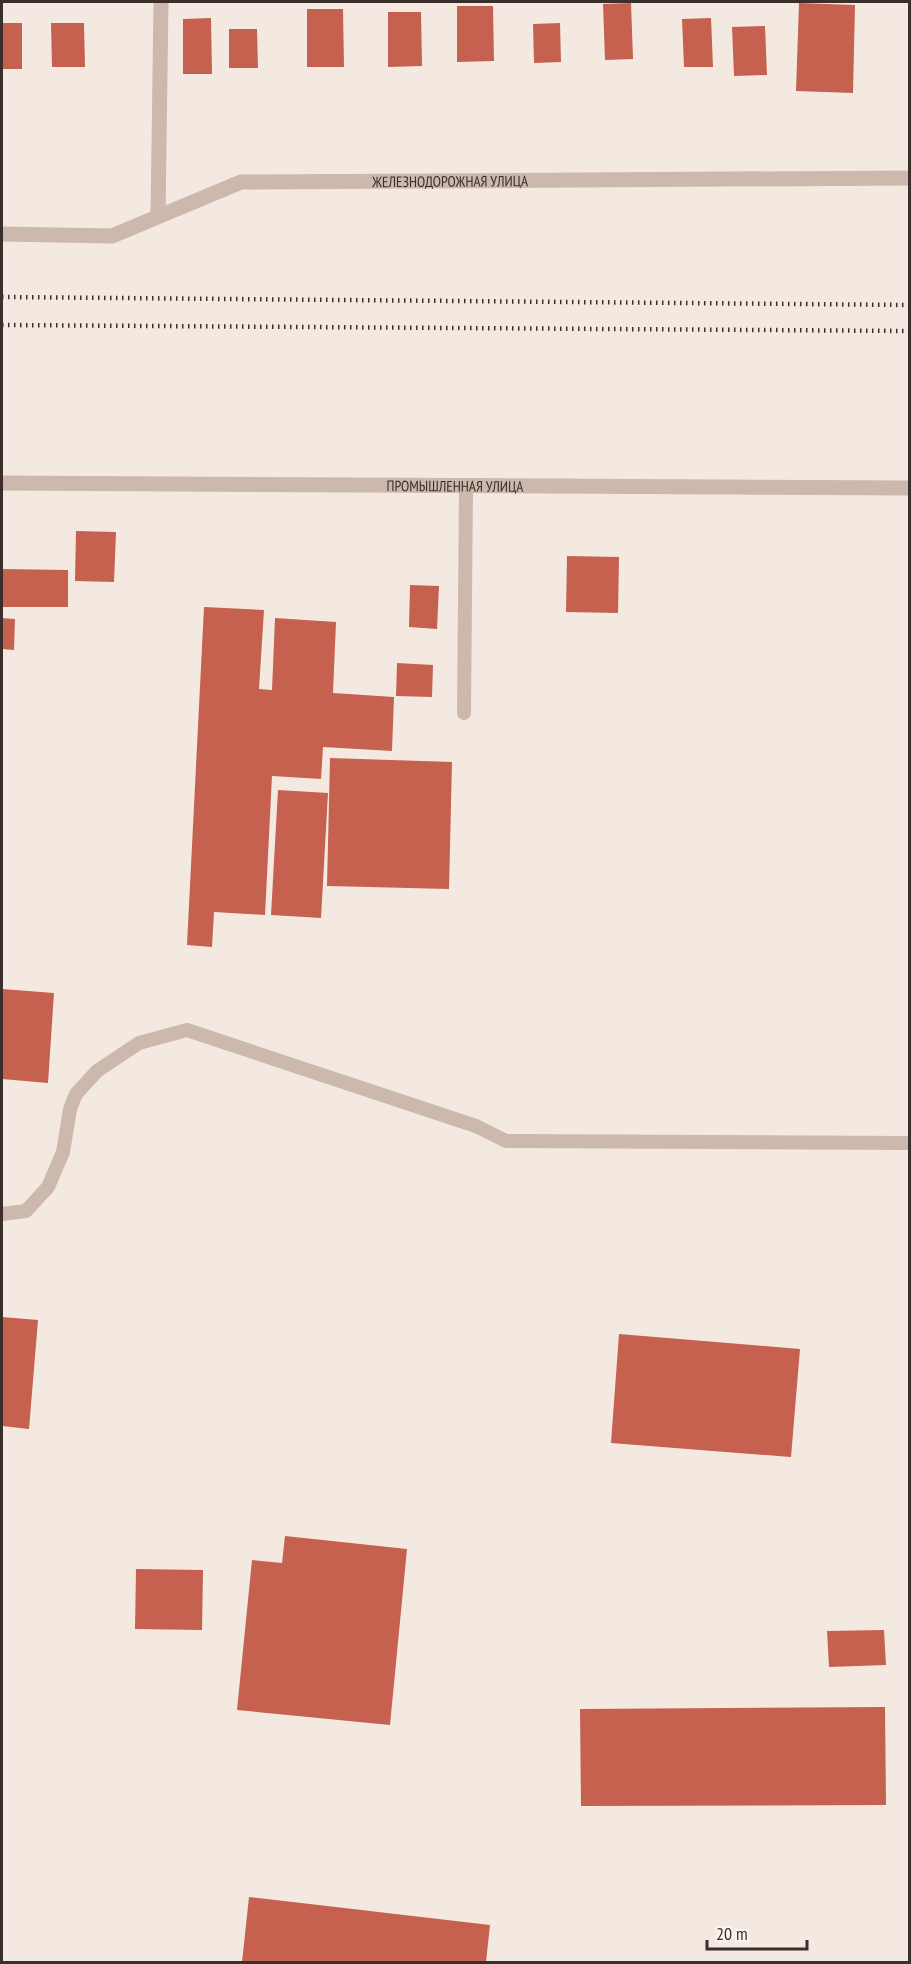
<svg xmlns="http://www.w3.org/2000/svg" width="911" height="1964" font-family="'PT Sans Narrow',sans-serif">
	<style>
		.building { fill: #c5614e }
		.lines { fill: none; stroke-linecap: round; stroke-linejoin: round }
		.lane { stroke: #ccb8ad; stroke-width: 14 }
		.street { stroke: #ccb8ad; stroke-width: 15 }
		.rail { stroke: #3b2f2b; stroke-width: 4.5; stroke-dasharray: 1.5 4.5; stroke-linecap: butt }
		.labels { text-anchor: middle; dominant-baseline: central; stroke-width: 4.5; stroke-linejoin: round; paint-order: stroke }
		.street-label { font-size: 15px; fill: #3b2f2b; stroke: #fbf4ee }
	</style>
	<rect width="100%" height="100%" fill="#f4e9e1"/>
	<path class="building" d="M 631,3 L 633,59 L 605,60 L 603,4 Z
		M 799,3 L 855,5 L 853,93 L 796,91 Z
		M 457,6 L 493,6 L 494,61 L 457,62 Z
		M 307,9 L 343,9 L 344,67 L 307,67 Z
		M 388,12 L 421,12 L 422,66 L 388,67 Z
		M 211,18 L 212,74 L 183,74 L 183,19 Z
		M 711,18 L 713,67 L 684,67 L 682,19 Z
		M 2,23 L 22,23 L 22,69 L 2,69 Z
		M 51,23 L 84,23 L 85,67 L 52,67 Z
		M 560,23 L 561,62 L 534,63 L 533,24 Z
		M 765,26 L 767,75 L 734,76 L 732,27 Z
		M 229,29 L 257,29 L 258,68 L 229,68 Z
		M 76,531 L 116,532 L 114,582 L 75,581 Z
		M 567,556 L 619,557 L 618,613 L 566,612 Z
		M 2,569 L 68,570 L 68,607 L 2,607 Z
		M 410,585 L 439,586 L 437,629 L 409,627 Z
		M 204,607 L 264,610 L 259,689 L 272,690 L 275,618 L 336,622 L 333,693 L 394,697 L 392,751 L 323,747 L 321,779 L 272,776 L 265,915 L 214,912 L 212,947 L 187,945 Z
		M 2,618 L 15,619 L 14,650 L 2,649 Z
		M 397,663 L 433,665 L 432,697 L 396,696 Z
		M 330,758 L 452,762 L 449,889 L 327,886 Z
		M 278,790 L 328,793 L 321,918 L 271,915 Z
		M 2,989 L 54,993 L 48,1083 L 2,1079 Z
		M 2,1317 L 38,1320 L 29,1429 L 2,1426 Z
		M 619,1334 L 800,1349 L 791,1457 L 611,1443 Z
		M 285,1536 L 407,1549 L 390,1725 L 237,1710 L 252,1560 L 282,1563 Z
		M 136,1569 L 203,1570 L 202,1630 L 135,1629 Z
		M 884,1630 L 886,1665 L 829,1667 L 827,1631 Z
		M 885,1707 L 886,1805 L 581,1806 L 580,1709 Z
		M 249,1897 L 490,1925 L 486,1962 L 242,1962 Z"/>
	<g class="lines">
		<path class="lane" d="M 464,713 L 466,486
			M 2,1214 L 26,1211 L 48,1187 L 63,1152 L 70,1109 L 76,1094 L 97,1071 L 139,1043 L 187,1030 L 476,1126 L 506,1141 L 910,1143"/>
		<g class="street">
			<path d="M 158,216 L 161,2"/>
			<path id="s1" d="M 2,234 L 112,236 L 241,182 L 910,178"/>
			<path id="s2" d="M 2,483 L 910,488"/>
		</g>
		<path class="rail" d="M 2,297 L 910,305
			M 2,325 L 910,331"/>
	</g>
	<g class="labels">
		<g class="street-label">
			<text stroke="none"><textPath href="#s1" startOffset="459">ЖЕЛЕЗНОДОРОЖНАЯ УЛИЦА</textPath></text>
			<text stroke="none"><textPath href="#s2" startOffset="453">ПРОМЫШЛЕННАЯ УЛИЦА</textPath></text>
		</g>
	</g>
	<rect width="911" height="1964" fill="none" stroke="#3b2f2b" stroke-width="6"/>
	<path d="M707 1940v9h100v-9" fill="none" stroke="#3b2f2b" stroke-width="3"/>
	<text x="716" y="1940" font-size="18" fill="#3b2f2b" stroke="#fbf4ee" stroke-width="4.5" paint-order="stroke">20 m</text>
</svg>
